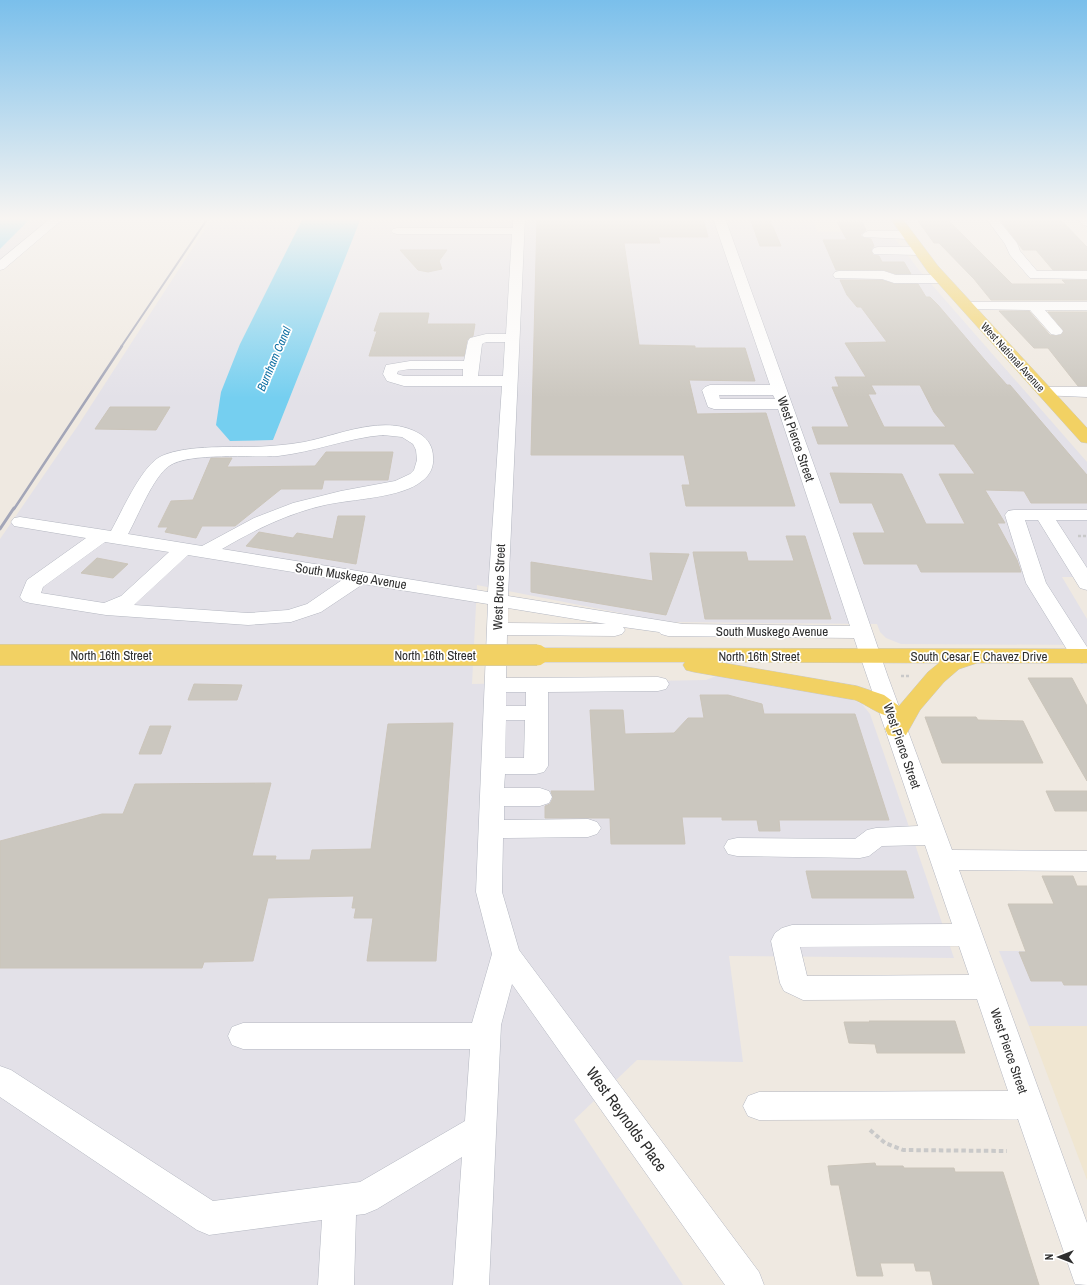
<svg xmlns="http://www.w3.org/2000/svg" width="1087" height="1285" font-family="'Archivo Narrow',sans-serif">
	<style>
		.industrial { fill: #e3e1e8 }
		.education { fill: #f0e6d1 }
		.water { fill: #75cff0 }
		.building { fill: #cbc7bf; stroke: #cbc5ba; fill-rule: evenodd }
		.lines { fill: none; stroke-linecap: round; stroke-linejoin: round }
		.minor-casing { stroke: #b4b7c1; stroke-width: 1 }
		.major-casing { stroke: #c9c9c9; stroke-width: 1 }
		.path-far1 { stroke: #c9c9c9; stroke-width: 2.5; stroke-dasharray: 3 2; stroke-linecap: butt }
		.path { stroke: #c9c9c9; stroke-width: 4; stroke-dasharray: 4.5 3; stroke-linecap: butt }
		.minor { fill: #fff; fill-rule: evenodd }
		.major { fill: #f2d163; fill-rule: evenodd }
		.rail-far2 { stroke: #a3a6b8; stroke-width: 2 }
		.rail-far1 { stroke: #a3a6b8; stroke-width: 2.5 }
		.rail { stroke: #a3a6b8; stroke-width: 3 }
		.major-bridge-casing { stroke: #c9c9c9; stroke-width: 22; stroke-linecap: butt }
		.major-bridge { stroke: #f2d163; stroke-width: 21 }
		.labels { text-anchor: middle; dominant-baseline: central; stroke-width: 3.5; stroke-linejoin: round; paint-order: stroke }
		.far-street-label { font-size: 11px; fill: #2e2e2e; stroke: #fff }
		.far-water-label { font-size: 12px; font-style: italic; fill: #0d6fa3; stroke: #fff }
		.street-label { font-size: 13px; fill: #2e2e2e; stroke: #fff }
		.near-street-label { font-size: 16px; fill: #2e2e2e; stroke: #fff }
	</style>
	<rect width="100%" height="100%" fill="#efe9e1"/>
	<path class="industrial" d="M 31,218 L 69,218 L 23,247 L 0,269 L 0,249 Z
		M 212,218 L 303,218 L 240,344 L 273,440 L 361,218 L 811,218 L 818,232 L 890,232 L 919,270 L 1087,462 L 1087,577 L 1062,577 L 1087,619 L 1087,645 L 901,644 L 886,638 L 880,632 L 877,624 L 672,622 L 651,619 L 477,585 L 472,684 L 706,680 L 716,676 L 842,696 L 862,704 L 870,714 L 884,754 L 954,958 L 729,956 L 743,1062 L 637,1060 L 574,1120 L 683,1285 L 0,1285 L 0,539 L 79,424 Z
		M 999,951 L 1087,951 L 1087,1026 L 1029,1026 Z"/>
	<path class="education" d="M 1029,1026 L 1087,1026 L 1087,1180 Z"/>
	<path class="water" d="M 0,218 L 31,218 L 0,249 Z
		M 303,218 L 361,218 L 273,440 L 230,441 L 216,425 L 221,392 L 240,344 Z"/>
	<path class="building" d="M 537,218 L 703,218 L 708,237 L 658,237 L 660,243 L 624,243 L 639,345 L 695,346 L 695,348 L 745,348 L 755,381 L 689,380 L 697,414 L 766,413 L 795,506 L 686,506 L 682,485 L 690,485 L 684,455 L 531,455 Z
		M 750,218 L 769,218 L 781,246 L 760,246 Z
		M 916,218 L 946,218 L 1012,284 L 1066,284 L 1062,280 L 1087,280 L 1087,300 L 991,300 L 974,279 L 939,243 L 934,243 Z
		M 999,218 L 1059,218 L 1087,247 L 1087,270 L 1053,270 L 1036,250 L 1023,250 Z
		M 837,222 L 862,222 L 866,230 L 860,235 L 864,238 L 871,239 L 874,246 L 871,250 L 873,255 L 879,256 L 882,262 L 904,262 L 911,274 L 896,274 L 884,270 L 836,270 L 823,240 L 847,240 Z
		M 400,250 L 447,250 L 439,261 L 442,269 L 428,272 L 418,270 Z
		M 840,280 L 882,280 L 894,284 L 918,284 L 926,297 L 930,297 L 938,305 L 984,359 L 1007,385 L 1010,385 L 1087,475 L 1087,503 L 1031,503 L 1024,491 L 985,490 L 1005,523 L 997,523 L 1017,560 L 1021,572 L 921,572 L 917,564 L 864,564 L 853,533 L 885,533 L 872,503 L 840,503 L 830,473 L 902,474 L 926,524 L 965,524 L 939,474 L 975,474 L 954,444 L 818,444 L 812,427 L 849,427 L 832,387 L 839,387 L 835,377 L 866,377 L 845,343 L 887,342 L 861,307 L 857,307 L 847,295 ZM 871,385 L 920,385 L 934,412 L 946,427 L 884,427 L 868,394 L 876,394 Z
		M 999,311 L 1029,311 L 1050,335 L 1056,336 L 1061,335 L 1064,331 L 1048,312 L 1087,312 L 1087,386 L 1078,386 L 1048,348 L 1034,348 Z
		M 380,313 L 429,313 L 427,324 L 475,324 L 473,336 L 467,340 L 464,356 L 369,356 L 377,331 L 374,331 Z
		M 110,407 L 170,407 L 156,430 L 95,429 Z
		M 326,452 L 393,452 L 388,480 L 324,480 L 322,489 L 281,489 L 235,526 L 202,526 L 196,538 L 165,532 L 168,527 L 158,527 L 171,501 L 193,500 L 211,458 L 232,458 L 227,467 L 315,466 Z
		M 338,516 L 365,516 L 356,564 L 246,546 L 259,532 L 293,538 L 297,533 L 333,539 Z
		M 786,536 L 805,536 L 831,619 L 705,619 L 693,552 L 746,552 L 748,561 L 794,561 Z
		M 650,553 L 689,554 L 666,615 L 531,592 L 531,562 L 653,581 Z
		M 97,558 L 128,564 L 113,578 L 81,573 Z
		M 1028,678 L 1072,678 L 1087,706 L 1087,781 Z
		M 194,684 L 242,685 L 237,700 L 188,700 Z
		M 700,695 L 728,695 L 762,704 L 764,714 L 855,714 L 889,820 L 779,820 L 780,831 L 759,831 L 757,820 L 722,820 L 722,817 L 682,817 L 685,844 L 611,844 L 610,818 L 545,818 L 545,806 L 550,804 L 553,798 L 551,791 L 595,791 L 590,710 L 623,710 L 625,734 L 674,733 L 688,718 L 704,718 Z
		M 925,717 L 976,717 L 978,720 L 1023,721 L 1043,763 L 942,763 Z
		M 453,723 L 436,961 L 367,961 L 373,918 L 354,918 L 356,908 L 352,908 L 354,896 L 304,897 L 268,898 L 253,961 L 204,962 L 202,968 L 0,968 L 0,841 L 102,814 L 123,814 L 135,784 L 271,783 L 252,856 L 276,856 L 275,860 L 310,860 L 312,850 L 371,849 L 388,724 Z
		M 150,726 L 171,726 L 161,754 L 139,754 Z
		M 1046,791 L 1087,791 L 1087,811 L 1055,811 Z
		M 806,871 L 906,871 L 914,898 L 812,898 Z
		M 1042,876 L 1073,876 L 1077,886 L 1087,886 L 1087,985 L 1064,985 L 1062,981 L 1031,981 L 1019,952 L 1026,952 L 1008,904 L 1054,904 Z
		M 869,1021 L 955,1021 L 965,1053 L 877,1053 L 875,1044 L 849,1043 L 844,1022 L 870,1022 Z
		M 875,1163 L 876,1166 L 903,1166 L 904,1168 L 954,1168 L 955,1172 L 1003,1172 L 1039,1285 L 933,1285 L 930,1271 L 916,1271 L 914,1263 L 880,1263 L 883,1276 L 857,1276 L 839,1185 L 831,1185 L 828,1166 Z"/>
	<g class="lines">
		<g class="minor-casing">
			<path id="minor" d="M 51,218 L 64,218 L 4,269 L 0,270 L 0,260 Z
				M 513,218 L 525,218 L 508,596 L 683,624 L 850,626 L 778,409 L 714,409 L 708,407 L 702,390 L 705,387 L 710,385 L 770,385 L 713,218 L 725,218 L 838,532 L 888,677 L 952,850 L 1087,851 L 1087,871 L 959,870 L 1087,1223 L 1087,1285 L 1075,1284 L 1018,1119 L 759,1120 L 748,1116 L 743,1106 L 748,1096 L 759,1092 L 1008,1091 L 977,999 L 803,1000 L 784,991 L 780,983 L 771,941 L 775,933 L 782,928 L 792,925 L 952,924 L 925,845 L 882,846 L 869,856 L 860,858 L 737,856 L 728,854 L 724,847 L 728,840 L 737,838 L 855,839 L 867,830 L 876,828 L 918,826 L 854,638 L 668,636 L 661,634 L 659,632 L 623,627 L 625,630 L 622,634 L 615,636 L 507,635 L 506,678 L 658,677 L 666,679 L 669,684 L 666,689 L 658,691 L 548,692 L 548,766 L 544,772 L 536,774 L 505,774 L 504,788 L 540,788 L 549,791 L 552,797 L 549,803 L 540,806 L 504,806 L 504,820 L 588,819 L 597,822 L 601,828 L 597,834 L 588,837 L 503,838 L 502,892 L 519,950 L 759,1272 L 764,1285 L 725,1285 L 512,984 L 501,1025 L 489,1285 L 453,1285 L 462,1157 L 377,1209 L 365,1214 L 356,1215 L 354,1285 L 318,1285 L 322,1220 L 209,1235 L 197,1230 L 0,1097 L 0,1066 L 11,1070 L 213,1201 L 360,1182 L 465,1121 L 470,1049 L 243,1049 L 232,1045 L 228,1036 L 232,1027 L 243,1023 L 472,1023 L 492,954 L 476,892 L 488,604 L 363,584 L 321,612 L 291,622 L 248,625 L 106,615 L 30,603 L 23,601 L 20,597 L 27,580 L 86,538 L 14,526 L 11,522 L 14,518 L 20,517 L 111,531 C 122,511 140,470 158,458 C 179,445 229,447 254,447 C 271,446 287,445 304,442 C 339,435 386,413 420,434 C 428,439 433,447 433,457 C 434,467 430,475 422,481 C 402,498 352,499 325,505 C 289,513 254,530 222,549 L 488,592 L 502,386 L 404,386 L 387,381 L 383,374 L 386,365 L 410,361 L 464,361 L 468,341 L 470,338 L 486,334 L 506,334 L 512,234 L 397,234 L 393,233 L 391,231 L 393,229 L 397,228 L 513,228 ZM 486,342 L 505,342 L 503,376 L 478,376 L 482,344 ZM 410,369 L 463,369 L 463,376 L 404,376 L 397,374 L 398,371 ZM 719,395 L 773,395 L 775,399 L 720,399 ZM 383,435 L 402,437 L 413,444 L 416,450 L 417,460 L 414,470 L 410,474 L 395,481 L 341,491 L 293,503 L 254,518 L 202,546 L 128,534 C 138,516 153,477 169,466 C 189,452 252,458 278,456 C 314,452 347,438 383,435 ZM 105,542 L 169,552 L 121,596 L 104,603 L 41,593 L 43,587 ZM 188,555 L 342,580 L 307,604 L 288,610 L 248,613 L 134,605 ZM 508,608 L 606,624 L 508,623 ZM 506,692 L 526,692 L 526,706 L 506,706 ZM 506,720 L 525,720 L 524,758 L 505,758 ZM 959,946 L 969,975 L 807,976 L 800,947 Z
				M 986,218 L 997,218 L 1017,243 L 1020,251 L 1037,271 L 1087,271 L 1087,279 L 1030,278 L 1010,255 L 1005,244 Z
				M 1077,218 L 1087,218 L 1087,226 L 1083,225 Z
				M 868,231 L 908,231 L 912,233 L 914,235 L 912,237 L 908,239 L 864,237 L 862,235 L 864,233 Z
				M 878,247 L 919,247 L 923,248 L 925,251 L 923,254 L 919,255 L 874,254 L 872,251 L 874,248 Z
				M 839,271 L 884,271 L 896,275 L 942,275 L 947,276 L 948,279 L 947,282 L 942,283 L 894,283 L 882,279 L 835,278 L 833,275 L 835,272 Z
				M 967,302 L 1087,302 L 1087,310 L 1045,310 L 1063,331 L 1061,334 L 1056,335 L 1051,334 L 1030,310 L 962,309 L 960,306 L 962,303 Z
				M 1046,387 L 1087,387 L 1087,397 L 1041,395 L 1038,392 L 1041,389 Z
				M 1014,510 L 1087,510 L 1087,520 L 1056,520 L 1087,568 L 1087,590 L 1080,588 L 1038,520 L 1025,520 L 1046,583 L 1087,647 L 1087,661 L 1082,663 L 1074,661 L 1026,583 L 1005,515 L 1008,511 Z"/>
		</g>
		<g class="major-casing">
			<path id="major" d="M 890,218 L 902,218 L 938,266 L 1087,428 L 1087,443 L 1081,442 L 928,272 Z
				M 537,648 L 1087,649 L 1087,663 L 977,663 L 959,669 L 944,682 L 920,710 L 906,735 L 897,737 L 888,735 L 885,729 L 893,716 C 883,718 866,704 855,700 L 694,672 L 686,670 L 683,665 L 685,662 L 537,662 L 529,660 L 526,655 L 529,650 ZM 718,662 L 939,663 L 928,672 L 899,706 L 884,695 L 857,686 Z"/>
		</g>
		<path class="path-far1" d="M 1078,536 L 1087,536
			M 901,676 L 911,676"/>
		<path class="path" d="M 870,1130 L 885,1143 L 903,1150 L 1007,1151"/>
		<use href="#minor" class="minor"/>
		<use href="#major" class="major"/>
		<path class="rail-far2" d="M 121,347 L 208,218"/>
		<path class="rail-far1" d="M 14,509 L 122,346"/>
		<path class="rail" d="M 0,529 L 14,508"/>
		<g class="major-bridge-casing">
			<path id="major-bridge" d="M 0,655 L 537,655"/>
		</g>
		<use href="#major-bridge" class="major-bridge"/>
	</g>
	<linearGradient id="sky" x2="0" y2="1"><stop stop-color="#7abfeb"/><stop offset="0.55" stop-color="#f8f5f2"/><stop offset="1" stop-color="#f8f5f2" stop-opacity="0"/></linearGradient>
	<rect width="1087" height="398" fill="url(#sky)"/>
	<g class="labels">
		<g class="far-street-label">
			<text transform="translate(1013 357) rotate(48)">West National Avenue</text>
		</g>
		<g class="far-water-label">
			<text transform="translate(274 359) rotate(-67)">Burnham Canal</text>
		</g>
		<g class="street-label">
			<text transform="translate(796 439) rotate(71)">West Pierce Street</text>
			<text transform="translate(351 576) rotate(9)">South Muskego Avenue</text>
			<text transform="translate(499 587) rotate(-88)">West Bruce Street</text>
			<text x="772" y="631">South Muskego Avenue</text>
			<text x="111" y="655">North 16th Street</text>
			<text x="435" y="655">North 16th Street</text>
			<text x="759" y="656">North 16th Street</text>
			<text x="979" y="656">South Cesar E Chavez Drive</text>
			<text transform="translate(902 746) rotate(71)">West Pierce Street</text>
			<text transform="translate(1009 1051) rotate(71)">West Pierce Street</text>
		</g>
		<g class="near-street-label">
			<text transform="translate(627 1119) rotate(54)">West Reynolds Place</text>
		</g>
	</g>
	<g transform="translate(1059 1257) rotate(270)" stroke="#ffffff" stroke-width="3" paint-order="stroke">
	<path d="M0-3L7 15L0 10L-7 15Z" fill="#2e2e2e"/>
	<text y="-6" font-size="11" font-weight="bold" text-anchor="middle" fill="#2e2e2e">N</text>
	</g>
</svg>
